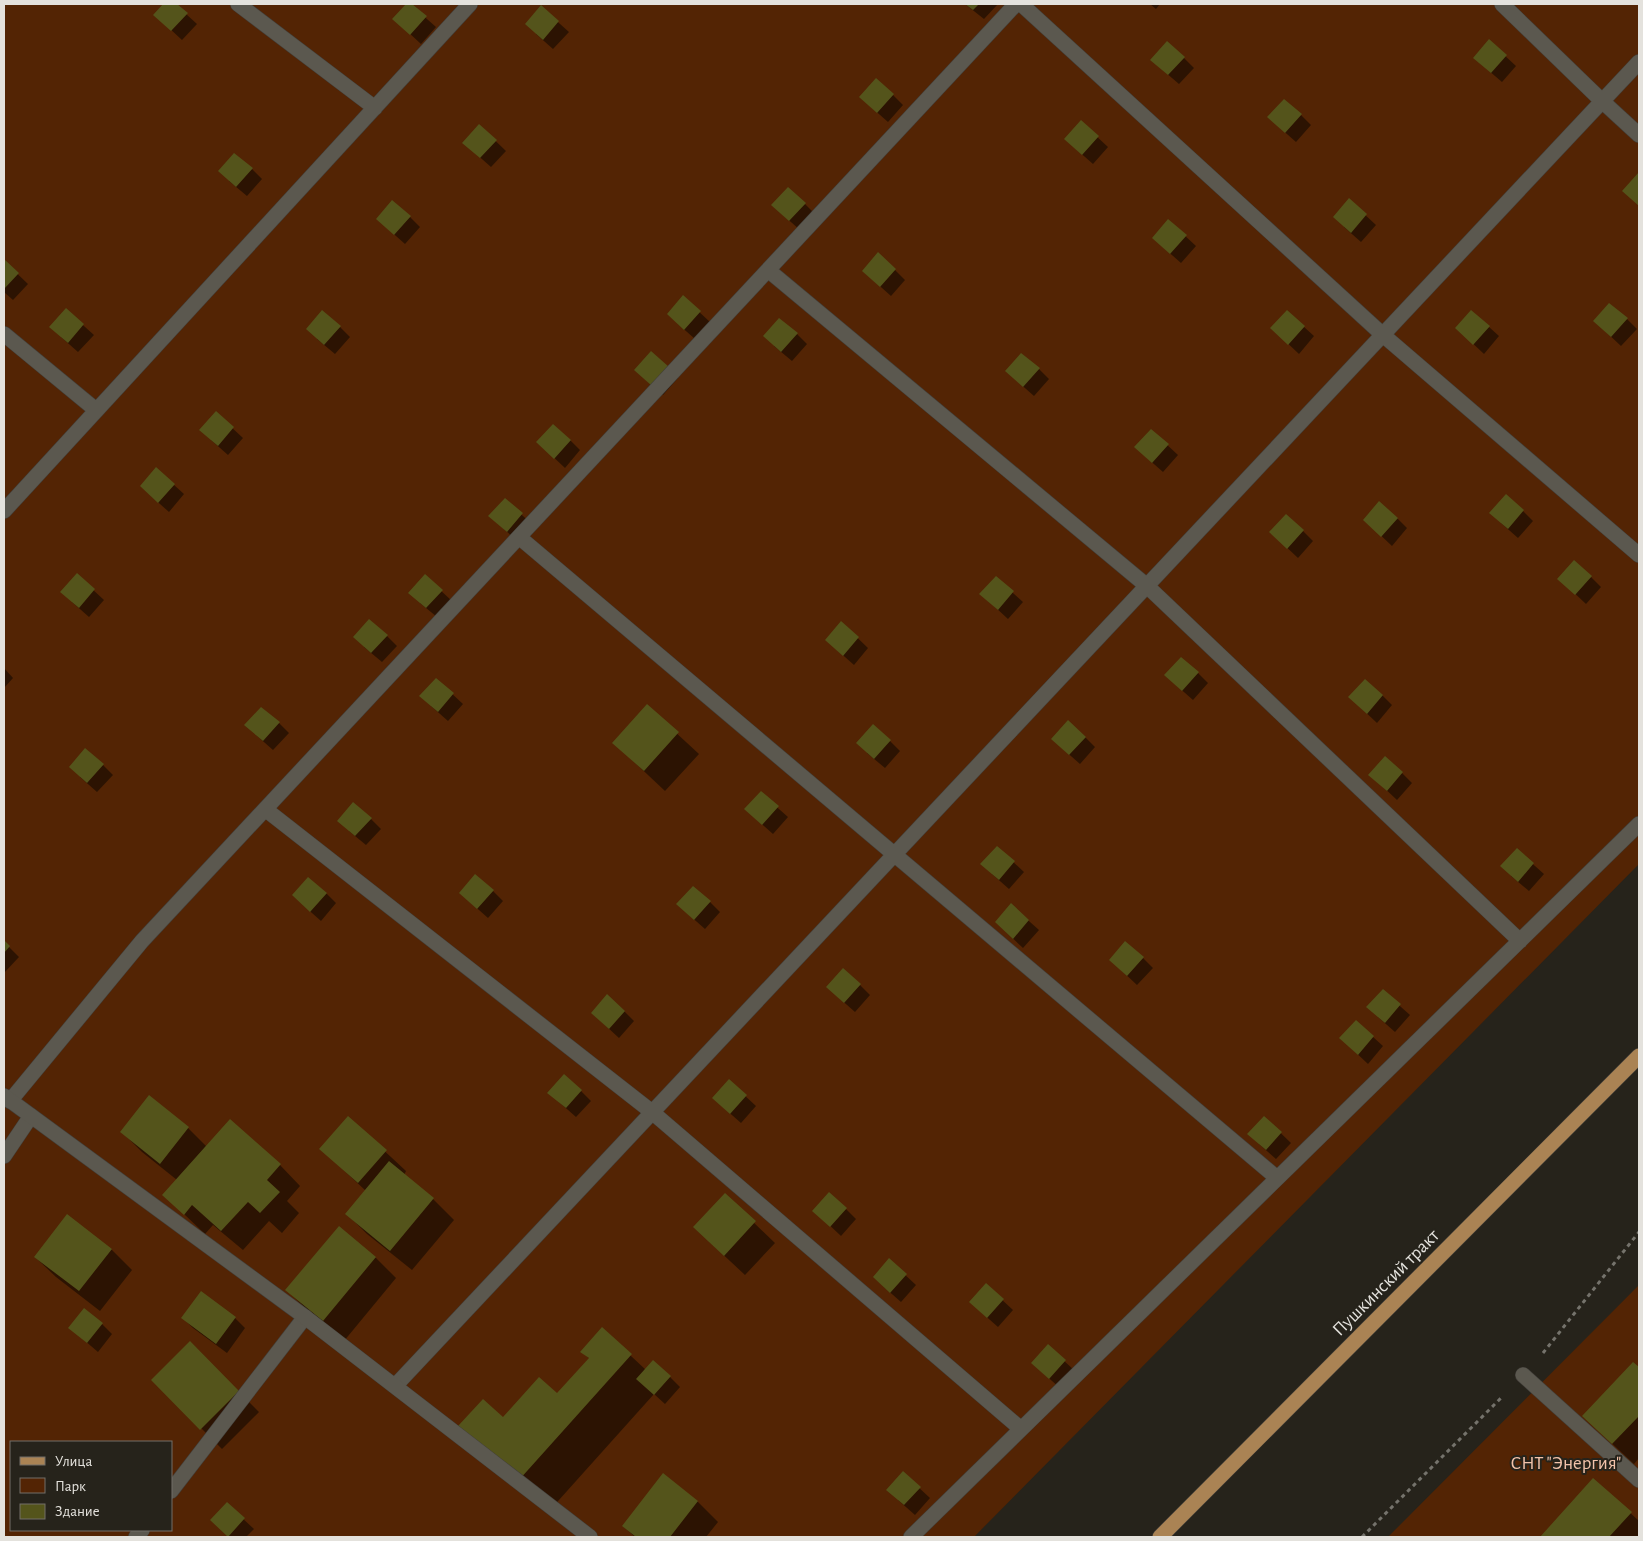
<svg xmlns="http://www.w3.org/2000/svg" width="1643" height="1541" font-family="'Alegreya Sans',sans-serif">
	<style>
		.green { fill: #532404; fill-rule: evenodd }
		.shadow { fill: #0007 }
		.building { fill: #54541b }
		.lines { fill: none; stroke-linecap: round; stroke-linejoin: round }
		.lane-casing { stroke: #423f3a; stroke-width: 16 }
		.street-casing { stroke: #423f3a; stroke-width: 16 }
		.primary-casing { stroke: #423f3a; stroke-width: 16 }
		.path { stroke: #75736c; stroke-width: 3; stroke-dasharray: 4 4; stroke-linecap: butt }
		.lane { stroke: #5b584f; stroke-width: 15 }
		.street { stroke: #5b584f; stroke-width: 15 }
		.primary { stroke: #aa8354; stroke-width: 15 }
		.labels { text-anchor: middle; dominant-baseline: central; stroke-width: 4; stroke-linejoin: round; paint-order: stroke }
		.street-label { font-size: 19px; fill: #e4e2dd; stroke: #26231b }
		.park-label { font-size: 19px; fill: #f2c3aa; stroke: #26231b }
	</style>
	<rect width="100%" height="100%" fill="#26231b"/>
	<path class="green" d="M 4,4 L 1639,4 L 1639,864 L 974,1537 L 4,1537 ZM 11,1442 L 171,1442 L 171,1530 L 11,1530 Z
		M 1639,1285 L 1639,1537 L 1388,1537 Z"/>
	<path class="shadow" d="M 165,4 L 175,4 L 197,24 L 182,40 L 155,15 Z
		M 408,4 L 410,4 L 436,27 L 421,44 L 394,19 Z
		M 965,4 L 998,4 L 984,19 Z
		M 1150,4 L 1160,4 L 1156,9 Z
		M 541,7 L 569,32 L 553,49 L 536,34 Z
		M 1489,41 L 1516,66 L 1502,82 L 1474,58 Z
		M 1184,58 L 1194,68 L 1179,84 L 1151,60 Z
		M 893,95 L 903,105 L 888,122 L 871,107 Z
		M 1301,115 L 1311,125 L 1296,142 L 1279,127 Z
		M 1081,122 L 1108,147 L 1093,164 L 1076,149 Z
		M 479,125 L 506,151 L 491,167 L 474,152 Z
		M 252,169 L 262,179 L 247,196 L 229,181 Z
		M 1349,200 L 1376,225 L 1361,242 L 1344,227 Z
		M 805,204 L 815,214 L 800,230 L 783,215 Z
		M 410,217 L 420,227 L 405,244 L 387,228 Z
		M 1169,221 L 1196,246 L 1181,263 L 1164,248 Z
		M 4,261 L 28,284 L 13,300 L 4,292 Z
		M 895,270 L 905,280 L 891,296 L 863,271 Z
		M 683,297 L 710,322 L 695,339 L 678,324 Z
		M 66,310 L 94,335 L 78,352 L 61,337 Z
		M 1627,319 L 1637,329 L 1621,346 L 1605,331 Z
		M 340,327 L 350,337 L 335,354 L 317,339 Z
		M 1304,327 L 1314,336 L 1299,354 L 1282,338 Z
		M 1489,327 L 1499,336 L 1484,354 L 1467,338 Z
		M 797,334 L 807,344 L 792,361 L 774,346 Z
		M 668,368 L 678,378 L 663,395 L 646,380 Z
		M 1039,369 L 1049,379 L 1034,396 L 1017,381 Z
		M 216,413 L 243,438 L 228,455 L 211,440 Z
		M 1151,430 L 1178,455 L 1163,472 L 1146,457 Z
		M 570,440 L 580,450 L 565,468 L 548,452 Z
		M 174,485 L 184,494 L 169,512 L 151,496 Z
		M 505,500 L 532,524 L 517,541 L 490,516 Z
		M 1523,511 L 1533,521 L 1518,538 L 1501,523 Z
		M 1397,518 L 1407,528 L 1392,546 L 1373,528 Z
		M 1303,531 L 1313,541 L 1298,558 L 1281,542 Z
		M 77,575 L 104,600 L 89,617 L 72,602 Z
		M 425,576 L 452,601 L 437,617 L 420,603 Z
		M 1591,577 L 1601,587 L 1586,604 L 1569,588 Z
		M 996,578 L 1023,602 L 1008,619 L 981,594 Z
		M 841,622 L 868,648 L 854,665 L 836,649 Z
		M 387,636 L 397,646 L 382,662 L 364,647 Z
		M 4,668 L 13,678 L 4,688 Z
		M 1198,673 L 1208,683 L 1193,700 L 1176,685 Z
		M 436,679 L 463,704 L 448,721 L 431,706 Z
		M 1382,695 L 1392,705 L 1377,723 L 1360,707 Z
		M 647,706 L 699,754 L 665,791 L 614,743 Z
		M 279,723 L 289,733 L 273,750 L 256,735 Z
		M 1085,737 L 1095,747 L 1080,764 L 1063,749 Z
		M 890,741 L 900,751 L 885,768 L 867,753 Z
		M 103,765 L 113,775 L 97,792 L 80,777 Z
		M 1402,773 L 1412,783 L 1397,800 L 1380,784 Z
		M 761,793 L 788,817 L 773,834 L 756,819 Z
		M 371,819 L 381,829 L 366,845 L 349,831 Z
		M 997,847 L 1024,872 L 1009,889 L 992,874 Z
		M 1517,850 L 1544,874 L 1529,891 L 1511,876 Z
		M 493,891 L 503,901 L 488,918 L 470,902 Z
		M 326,893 L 336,903 L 321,921 L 303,905 Z
		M 710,902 L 720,912 L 705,929 L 688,914 Z
		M 1011,905 L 1039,930 L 1023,948 L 1006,932 Z
		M 4,942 L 19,957 L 4,973 Z
		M 1143,958 L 1153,968 L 1137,985 L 1121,970 Z
		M 860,985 L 870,995 L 855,1012 L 838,997 Z
		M 1383,991 L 1410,1015 L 1395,1032 L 1378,1017 Z
		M 624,1011 L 634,1021 L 619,1038 L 592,1013 Z
		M 1373,1037 L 1383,1046 L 1368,1064 L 1351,1048 Z
		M 729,1081 L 756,1106 L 741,1123 L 724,1108 Z
		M 581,1091 L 591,1101 L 576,1117 L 559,1102 Z
		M 149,1097 L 188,1128 L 207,1147 L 280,1165 L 300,1186 L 287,1201 L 299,1213 L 282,1233 L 269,1221 L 243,1250 L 213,1225 L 205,1234 L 164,1195 L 177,1180 L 142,1152 L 122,1132 Z
		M 348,1117 L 406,1171 L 404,1175 L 433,1199 L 454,1220 L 412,1270 L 367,1234 L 347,1214 L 366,1191 L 321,1149 Z
		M 1264,1117 L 1291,1143 L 1276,1159 L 1259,1144 Z
		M 725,1195 L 775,1243 L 745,1275 L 715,1247 Z
		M 846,1209 L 856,1219 L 841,1236 L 824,1220 Z
		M 339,1228 L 376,1258 L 396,1278 L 344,1341 L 307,1310 L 287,1290 Z
		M 111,1249 L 132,1270 L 100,1311 L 56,1277 L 35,1257 Z
		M 889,1260 L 916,1285 L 901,1302 L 884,1287 Z
		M 986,1285 L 1013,1310 L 998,1327 L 981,1312 Z
		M 201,1293 L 235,1318 L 245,1328 L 227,1353 L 193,1328 L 183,1318 Z
		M 102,1324 L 112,1334 L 98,1352 L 70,1328 Z
		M 602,1329 L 646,1370 L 670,1377 L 680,1387 L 665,1404 L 654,1394 L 550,1510 L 490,1456 L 503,1418 L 557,1395 L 590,1359 L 582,1352 Z
		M 190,1343 L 259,1412 L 222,1449 L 153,1380 Z
		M 1048,1346 L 1075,1371 L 1060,1388 L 1043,1373 Z
		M 1633,1364 L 1639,1369 L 1639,1458 L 1634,1464 L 1604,1436 Z
		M 903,1473 L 930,1498 L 915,1515 L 898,1500 Z
		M 663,1475 L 698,1502 L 718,1522 L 706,1537 L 635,1537 L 623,1526 Z
		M 1593,1479 L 1639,1521 L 1639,1537 L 1542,1537 Z
		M 227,1504 L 254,1529 L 246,1537 L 229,1537 L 221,1530 Z"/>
	<path class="building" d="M 163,4 L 177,4 L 188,13 L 171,31 L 153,15 Z
		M 406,4 L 412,4 L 427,16 L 410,35 L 392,19 Z
		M 965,4 L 979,4 L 973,10 Z
		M 541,5 L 559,21 L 543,40 L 525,24 Z
		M 1489,39 L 1507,55 L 1491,73 L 1473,58 Z
		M 1167,41 L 1185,57 L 1168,75 L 1150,60 Z
		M 876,78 L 894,94 L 877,113 L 859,97 Z
		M 1284,99 L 1302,114 L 1285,133 L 1267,117 Z
		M 1081,120 L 1099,136 L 1082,155 L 1064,139 Z
		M 479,124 L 497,140 L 480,158 L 462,143 Z
		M 234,153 L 253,168 L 236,187 L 218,171 Z
		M 1639,172 L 1639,206 L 1622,191 Z
		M 788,187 L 806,203 L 789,221 L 771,205 Z
		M 1349,198 L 1367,214 L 1351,233 L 1333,217 Z
		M 392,200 L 411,216 L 394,235 L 376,219 Z
		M 1168,219 L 1187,235 L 1170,254 L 1152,238 Z
		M 878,252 L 896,269 L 880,287 L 862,271 Z
		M 4,259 L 19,273 L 4,289 Z
		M 683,295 L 701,311 L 684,330 L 667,314 Z
		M 1609,303 L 1628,318 L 1611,337 L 1593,321 Z
		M 66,308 L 84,324 L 68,343 L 49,327 Z
		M 322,310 L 341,326 L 324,345 L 306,329 Z
		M 1287,310 L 1305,326 L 1288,345 L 1270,328 Z
		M 1471,310 L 1490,326 L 1473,345 L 1455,328 Z
		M 779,318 L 798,333 L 781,352 L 763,336 Z
		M 651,351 L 669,367 L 652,386 L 634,370 Z
		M 1021,353 L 1040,368 L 1023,387 L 1005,371 Z
		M 216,411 L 234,427 L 218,446 L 199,430 Z
		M 553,424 L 571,440 L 554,459 L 536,442 Z
		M 1151,429 L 1169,444 L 1152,463 L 1134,447 Z
		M 156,467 L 175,484 L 158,503 L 140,486 Z
		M 1506,494 L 1524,510 L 1508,529 L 1489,513 Z
		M 505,498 L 523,513 L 507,532 L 488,516 Z
		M 1379,501 L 1398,518 L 1381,537 L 1363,520 Z
		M 1286,514 L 1304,530 L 1287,549 L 1269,532 Z
		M 1574,560 L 1592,576 L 1575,595 L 1557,579 Z
		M 77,573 L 95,589 L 79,608 L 60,592 Z
		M 425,574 L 443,590 L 426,608 L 408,593 Z
		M 996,576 L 1014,591 L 998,610 L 979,594 Z
		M 369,619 L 388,635 L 371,653 L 353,637 Z
		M 841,621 L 859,637 L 843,656 L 825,640 Z
		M 1181,657 L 1199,672 L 1182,691 L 1164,675 Z
		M 436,678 L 454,693 L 438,712 L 419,696 Z
		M 1365,679 L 1383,695 L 1367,714 L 1348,697 Z
		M 647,704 L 679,732 L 644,771 L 612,743 Z
		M 261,707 L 280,722 L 263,741 L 244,725 Z
		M 1068,720 L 1086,737 L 1069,755 L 1051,739 Z
		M 873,724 L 891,740 L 874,759 L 856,743 Z
		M 85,748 L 104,764 L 87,783 L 69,767 Z
		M 1385,756 L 1403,772 L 1387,791 L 1368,775 Z
		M 761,791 L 779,806 L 762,825 L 744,809 Z
		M 353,802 L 372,818 L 355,836 L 337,821 Z
		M 997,846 L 1015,861 L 999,880 L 980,864 Z
		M 1517,848 L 1534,863 L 1518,882 L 1500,866 Z
		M 475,874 L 494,890 L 477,909 L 459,893 Z
		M 308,877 L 327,893 L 310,912 L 292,895 Z
		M 693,886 L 711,901 L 694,920 L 676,904 Z
		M 1011,903 L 1029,920 L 1013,939 L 995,922 Z
		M 4,940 L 10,946 L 4,953 Z
		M 1125,941 L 1144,957 L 1127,976 L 1109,960 Z
		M 843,968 L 861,984 L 844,1003 L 826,987 Z
		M 1383,989 L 1401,1004 L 1385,1023 L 1366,1007 Z
		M 607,994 L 625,1011 L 609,1029 L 591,1013 Z
		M 1356,1020 L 1374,1036 L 1358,1055 L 1339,1038 Z
		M 564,1074 L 582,1090 L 566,1108 L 547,1093 Z
		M 729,1079 L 747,1095 L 730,1114 L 712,1098 Z
		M 149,1095 L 189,1127 L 160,1164 L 120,1132 Z
		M 348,1116 L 387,1150 L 358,1183 L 319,1149 Z
		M 1264,1116 L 1282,1132 L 1266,1150 L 1247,1134 Z
		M 230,1119 L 281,1164 L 267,1180 L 280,1192 L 260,1213 L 248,1202 L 221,1231 L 192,1205 L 184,1215 L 162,1195 Z
		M 389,1161 L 434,1198 L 390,1251 L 345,1214 Z
		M 829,1192 L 847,1208 L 830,1227 L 812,1211 Z
		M 725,1193 L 756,1221 L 724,1256 L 693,1227 Z
		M 67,1214 L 112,1249 L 79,1291 L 34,1257 Z
		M 339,1226 L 376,1257 L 323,1321 L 285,1290 Z
		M 889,1258 L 907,1274 L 890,1293 L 873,1277 Z
		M 986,1283 L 1004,1299 L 987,1318 L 969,1302 Z
		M 201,1291 L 236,1317 L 216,1344 L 181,1318 Z
		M 84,1308 L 103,1323 L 87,1343 L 68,1328 Z
		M 602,1327 L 632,1354 L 519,1480 L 458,1426 L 483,1399 L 503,1417 L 539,1377 L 557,1393 L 589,1358 L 580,1352 Z
		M 190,1341 L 239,1391 L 200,1430 L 151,1380 Z
		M 1048,1344 L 1066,1360 L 1049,1379 L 1031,1363 Z
		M 653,1360 L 671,1376 L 654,1395 L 636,1379 Z
		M 1633,1362 L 1639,1367 L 1639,1416 L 1612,1444 L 1582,1416 Z
		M 903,1471 L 921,1487 L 904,1505 L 886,1490 Z
		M 663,1473 L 698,1501 L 670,1537 L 636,1537 L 622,1526 Z
		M 1593,1478 L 1632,1512 L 1609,1537 L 1540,1537 Z
		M 227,1502 L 245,1518 L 228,1537 L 210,1520 Z"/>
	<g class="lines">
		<g class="lane-casing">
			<path id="lane" d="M 238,4 L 375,108
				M 1021,4 L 1383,335 L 1639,555
				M 1502,4 L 1602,101 L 1639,135
				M 768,270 L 1147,586 L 1520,941
				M 4,334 L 96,410
				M 4,511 L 470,4
				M 519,537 L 1277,1178
				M 265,809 L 652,1112 L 1021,1429
				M 10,1101 L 142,941 L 1016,4
				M 4,1156 L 31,1116
				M 1523,1375 L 1639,1480
				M 395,1386 L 1639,62
				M 171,1491 L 305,1317
				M 136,1537 L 142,1530
				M 911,1537 L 1639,824"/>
		</g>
		<g class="street-casing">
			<path id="street" d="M 4,1096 L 305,1317 L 590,1537"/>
		</g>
		<g class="primary-casing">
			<path id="primary" d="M 1160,1537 L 1639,1056"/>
		</g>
		<path class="path" d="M 1543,1353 L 1639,1232
			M 1362,1537 L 1503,1396"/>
		<use href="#lane" class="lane"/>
		<use href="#street" class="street"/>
		<use href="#primary" class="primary"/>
	</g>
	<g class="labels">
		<g class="street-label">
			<text transform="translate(1386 1283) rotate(-45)">Пушкинский тракт</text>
		</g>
		<g class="park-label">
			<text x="1566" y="1463">СНТ "Энергия"</text>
		</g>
	</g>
	<rect width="1643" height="1541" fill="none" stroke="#e4e2dd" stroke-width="10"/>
	<rect x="10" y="1441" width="162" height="90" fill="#26231b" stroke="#726f69"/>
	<rect x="20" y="1457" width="25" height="8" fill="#aa8354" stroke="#726f69"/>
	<text x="55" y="1466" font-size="15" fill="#e4e2dd">Улица</text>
	<rect x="20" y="1478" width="25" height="15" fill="#532404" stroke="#726f69"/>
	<text x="55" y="1491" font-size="15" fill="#e4e2dd">Парк</text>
	<rect x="20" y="1504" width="25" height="15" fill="#54541b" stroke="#726f69"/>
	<text x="55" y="1516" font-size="15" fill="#e4e2dd">Здание</text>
</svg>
